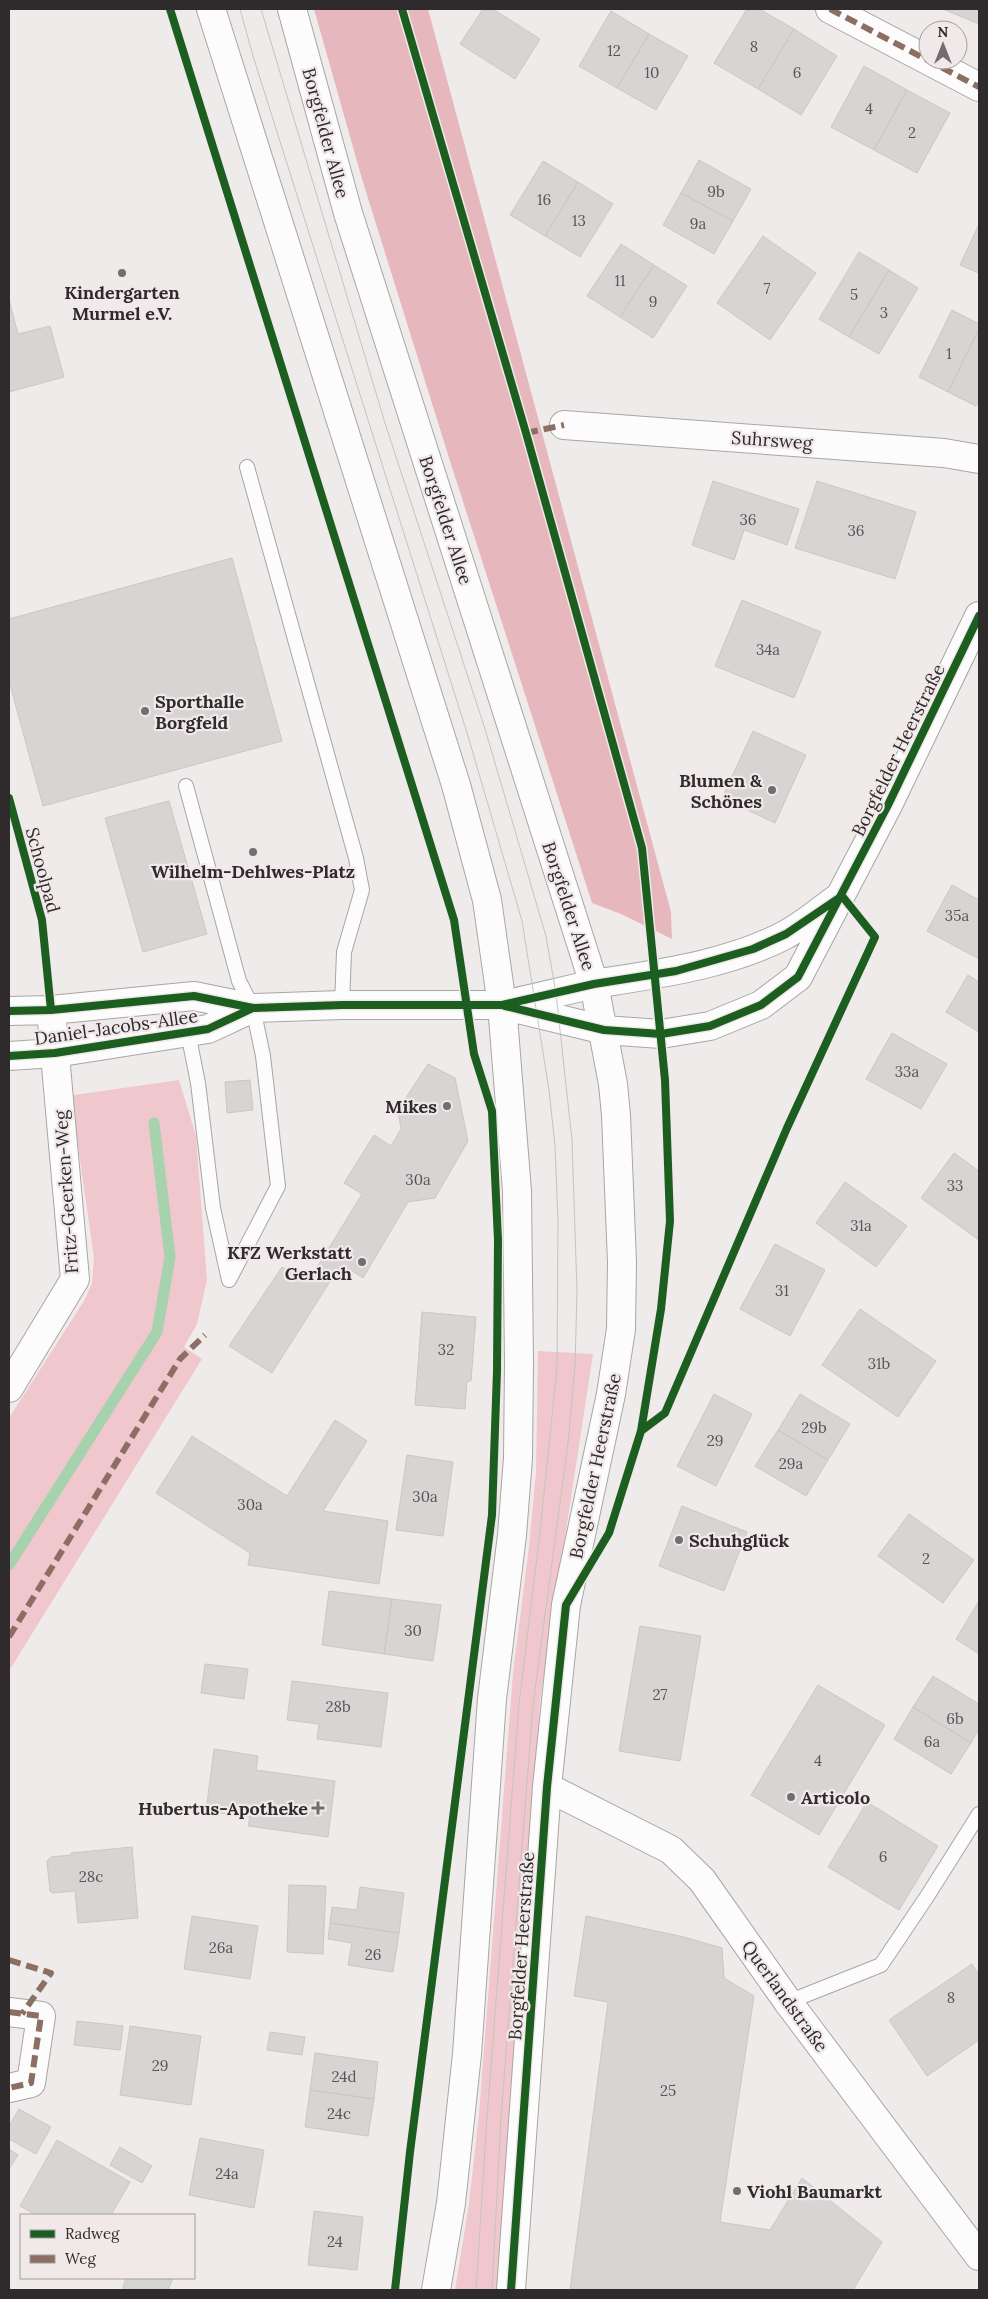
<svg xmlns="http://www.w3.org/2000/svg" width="988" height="2299" font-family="Lora,serif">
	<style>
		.green { fill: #f0c7cc }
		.forest { fill: #e7b7be }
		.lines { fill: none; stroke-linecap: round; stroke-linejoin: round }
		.stream { stroke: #a6d2ad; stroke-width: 11 }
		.building { fill: #d7d4d4; stroke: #cac7c7 }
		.service-casing { stroke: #a8a5a5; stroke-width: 16 }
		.minor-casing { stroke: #a8a5a5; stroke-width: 30 }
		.secondary-casing { stroke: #a8a5a5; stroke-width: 30 }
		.service { stroke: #fdfcfc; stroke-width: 14 }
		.minor { stroke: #fdfcfc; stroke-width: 28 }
		.secondary { stroke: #fdfcfc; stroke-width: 28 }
		.tram { stroke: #c4c3c3; stroke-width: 1 }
		.quiet { stroke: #8d6e63; stroke-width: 6; stroke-dasharray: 12 6; stroke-linecap: butt }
		.cycleway-casing { stroke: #f1e9e9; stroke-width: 11 }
		.cycleway { stroke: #1b5e20; stroke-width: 8 }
		.poi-dot { fill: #726e6f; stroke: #f1e9e9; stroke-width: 2 }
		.labels { text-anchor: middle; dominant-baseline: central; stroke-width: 4.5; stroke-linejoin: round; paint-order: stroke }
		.number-label { font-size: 15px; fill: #595556 }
		.street-label { font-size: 18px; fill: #2f2b2c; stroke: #f1e9e9 }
		.poi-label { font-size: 18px; font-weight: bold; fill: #2f2b2c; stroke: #f1e9e9; text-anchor: start }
	</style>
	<rect width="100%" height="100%" fill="#efebeb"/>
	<path class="green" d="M 179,1080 L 196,1136 L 207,1280 L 197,1324 L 184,1347 L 202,1359 L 9,1671 L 9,1418 L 84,1301 L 92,1283 L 94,1258 L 72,1104 L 74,1095 Z
		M 538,1351 L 593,1354 L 540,1701 L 500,2290 L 455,2290 L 469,2204 L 479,2114 L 513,1673 L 529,1547 L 536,1472 Z"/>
	<path class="forest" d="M 314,9 L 428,9 L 671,912 L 672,939 L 621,914 L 592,903 L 450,461 L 362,179 Z"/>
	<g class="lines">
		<path class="stream" d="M 9,1565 L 157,1332 L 170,1257 L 154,1123"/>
	</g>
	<path class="building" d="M 483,9 L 493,9 L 540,39 L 515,79 L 460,44 Z
		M 747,9 L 759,9 L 794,29 L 758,89 L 714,63 Z
		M 943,9 L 979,9 L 979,24 Z
		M 611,11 L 649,34 L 617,88 L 579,66 Z
		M 794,29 L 837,56 L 801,115 L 758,89 Z
		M 649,34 L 688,56 L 656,110 L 617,88 Z
		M 864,66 L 907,90 L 874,150 L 831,127 Z
		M 907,90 L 950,113 L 917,173 L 874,150 Z
		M 699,160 L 751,189 L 733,221 L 681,193 Z
		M 543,161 L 578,182 L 545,236 L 510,215 Z
		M 578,182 L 613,204 L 580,257 L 545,236 Z
		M 681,193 L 733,221 L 714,254 L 663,225 Z
		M 979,224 L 979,273 L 960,265 Z
		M 763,236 L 816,273 L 770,340 L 717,303 Z
		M 621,244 L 654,265 L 620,317 L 587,296 Z
		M 859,252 L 889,270 L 849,337 L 819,319 Z
		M 654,265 L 687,286 L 653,338 L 620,317 Z
		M 889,270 L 918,288 L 879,354 L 849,337 Z
		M 9,299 L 18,334 L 50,326 L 64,377 L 9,392 Z
		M 952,310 L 979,324 L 979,329 L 948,392 L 919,377 Z
		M 979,329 L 979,399 L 976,406 L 948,392 Z
		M 713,481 L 799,509 L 787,545 L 744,530 L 734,560 L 692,545 Z
		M 817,481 L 916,512 L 895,579 L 795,548 Z
		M 232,558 L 282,741 L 43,806 L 9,681 L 9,619 Z
		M 742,600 L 821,632 L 794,698 L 715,666 Z
		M 753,731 L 806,755 L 775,823 L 722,798 Z
		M 169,801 L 207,934 L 143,952 L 105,818 Z
		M 952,885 L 979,900 L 979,959 L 927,931 Z
		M 968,975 L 979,982 L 979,1032 L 946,1012 Z
		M 892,1033 L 947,1064 L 921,1109 L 866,1079 Z
		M 428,1064 L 455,1078 L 468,1141 L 435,1198 L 408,1202 L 363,1278 L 341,1264 L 272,1373 L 229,1346 L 282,1267 L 308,1282 L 362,1194 L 344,1183 L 374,1135 L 391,1146 L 401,1129 L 398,1110 Z
		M 250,1080 L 253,1110 L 227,1113 L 225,1082 Z
		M 954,1153 L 979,1171 L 979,1240 L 921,1198 Z
		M 845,1182 L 907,1226 L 876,1267 L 816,1223 Z
		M 775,1244 L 825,1270 L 790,1336 L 740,1309 Z
		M 860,1309 L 936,1361 L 898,1417 L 822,1365 Z
		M 422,1312 L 476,1317 L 471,1381 L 467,1381 L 465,1409 L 415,1405 Z
		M 714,1394 L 752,1414 L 716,1486 L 677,1466 Z
		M 800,1394 L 850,1424 L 828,1460 L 778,1430 Z
		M 335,1420 L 367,1441 L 323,1511 L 388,1521 L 379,1584 L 248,1565 L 250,1553 L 156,1493 L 192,1436 L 287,1496 Z
		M 778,1430 L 828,1460 L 806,1496 L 755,1466 Z
		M 407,1455 L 453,1462 L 443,1536 L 396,1530 Z
		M 682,1506 L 747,1532 L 724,1591 L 659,1566 Z
		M 909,1514 L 974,1560 L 943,1603 L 878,1556 Z
		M 329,1591 L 392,1599 L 384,1654 L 322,1645 Z
		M 392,1599 L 441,1605 L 433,1661 L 384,1654 Z
		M 979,1601 L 979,1654 L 956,1639 Z
		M 640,1626 L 701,1636 L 680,1761 L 619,1751 Z
		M 205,1664 L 248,1669 L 244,1699 L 201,1693 Z
		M 933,1676 L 979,1704 L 979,1729 L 971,1743 L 913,1707 Z
		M 292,1681 L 388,1693 L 381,1747 L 317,1739 L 319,1724 L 287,1720 Z
		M 818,1685 L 885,1725 L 819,1835 L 751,1795 Z
		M 913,1707 L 971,1743 L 951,1774 L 894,1739 Z
		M 214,1749 L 258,1756 L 256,1770 L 335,1781 L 328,1837 L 248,1826 L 250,1817 L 206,1811 Z
		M 867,1802 L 938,1846 L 899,1910 L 828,1867 Z
		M 132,1847 L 138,1918 L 78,1923 L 75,1891 L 53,1893 L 50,1891 L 47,1861 L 51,1857 L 71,1855 L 71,1853 Z
		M 289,1885 L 326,1886 L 323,1954 L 287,1952 Z
		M 360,1887 L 404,1893 L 399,1933 L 330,1923 L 332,1907 L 357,1910 Z
		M 192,1916 L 258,1926 L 250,1979 L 184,1969 Z
		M 586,1916 L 684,1937 L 722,1948 L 724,1978 L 754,1996 L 720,2222 L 770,2230 L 802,2178 L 882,2242 L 853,2290 L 570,2290 L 608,2002 L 574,1996 Z
		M 330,1923 L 399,1933 L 393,1972 L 348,1965 L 352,1943 L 328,1939 Z
		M 972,1964 L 979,1975 L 979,2040 L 927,2076 L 889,2020 Z
		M 77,2021 L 123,2026 L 120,2050 L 74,2045 Z
		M 130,2026 L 201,2036 L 191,2105 L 120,2095 Z
		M 270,2032 L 305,2037 L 302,2055 L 267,2050 Z
		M 315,2053 L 378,2062 L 374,2099 L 310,2090 Z
		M 310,2090 L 374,2099 L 368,2136 L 305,2127 Z
		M 19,2109 L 51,2127 L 36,2154 L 9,2139 L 9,2126 Z
		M 200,2138 L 264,2150 L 254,2208 L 189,2195 Z
		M 57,2140 L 130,2182 L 111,2215 L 36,2215 L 20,2206 Z
		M 120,2147 L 152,2166 L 142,2183 L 110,2165 Z
		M 9,2149 L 18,2155 L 9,2169 Z
		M 314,2211 L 363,2217 L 357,2270 L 308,2265 Z
		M 126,2278 L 173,2278 L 168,2290 L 122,2290 Z"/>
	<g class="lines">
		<g class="service-casing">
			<path id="service" d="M 247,467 L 356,858 L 362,890 L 344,952 L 342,1005
				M 186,786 L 239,981 L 253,1008 L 263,1056 L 278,1186 L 229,1280
				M 188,1033 L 198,1083 L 213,1208 L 229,1280
				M 788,2002 L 881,1965 L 928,1895 L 979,1814"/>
		</g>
		<g class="minor-casing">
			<path id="minor" d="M 830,9 L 979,87
				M 564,425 L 944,453 L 979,459
				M 594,984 C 657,974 728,965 785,935 C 804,925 821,910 838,898
				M 9,1011 L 51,1010 L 194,996 L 253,1008 L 342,1005 L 502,1005
				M 604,1030 L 661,1034 L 710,1026 L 761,1005 L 798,977 L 888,805 L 979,616
				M 9,1056 L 55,1053 L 208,1029 L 253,1008
				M 9,1388 L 75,1279 L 51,1010
				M 547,1787 L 671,1850 L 702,1880 L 788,2002 L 979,2256
				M 9,2012 L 41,2016 L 31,2083 L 9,2088"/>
		</g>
		<g class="secondary-casing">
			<path id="secondary" d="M 211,9 L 456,785 L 487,900 L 502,1005 L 517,1191 L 519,1363 L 518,1458 L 512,1535 L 492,1699 L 467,2054 L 451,2203 L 436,2290
				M 292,9 L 348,213 L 594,984 L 613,1084 L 616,1115 L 622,1262 L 621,1329 L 611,1394 L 566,1605 L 547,1787 L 511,2290
				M 508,1004 L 594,984
				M 502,1005 L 604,1030"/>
		</g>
		<use href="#service" class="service"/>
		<use href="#minor" class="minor"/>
		<use href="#secondary" class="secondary"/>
		<path class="tram" d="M 240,9 L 253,56 L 468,736 L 522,921 L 549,1090 L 555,1146 L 558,1221 L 557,1368 L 540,1532 L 519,1704 L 487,2118 L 476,2290
			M 261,9 L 385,423 L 485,729 L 546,936 L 556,993 L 572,1140 L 577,1291 L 575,1366 L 568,1443 L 533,1705 L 501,2118 L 492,2290"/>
		<path class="quiet" d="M 830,9 L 979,87
			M 526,433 L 564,425
			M 9,1637 L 180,1359 L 205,1335
			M 9,1960 L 51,1973 L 22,2014
			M 9,2012 L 41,2016 L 31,2083 L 9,2088"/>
		<g class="cycleway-casing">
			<path id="cycleway" d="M 170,9 L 454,920 L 474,1054 L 492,1111 L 498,1240 L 497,1371 L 492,1515 L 410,2152 L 395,2290
				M 402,9 L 526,433 L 642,848 L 665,1080 L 670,1221 L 661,1309 L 641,1431 L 609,1533 L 566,1605 L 547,1787 L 511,2290
				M 9,798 L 42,920 L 51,1010
				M 505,1006 L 604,1030 L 661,1034 L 710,1026 L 761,1005 L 798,977 L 888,805 L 979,616
				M 9,1011 L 51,1010 L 194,996 L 253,1008 L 342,1005 L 502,1005 L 594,984 L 676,971 L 753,949 L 786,934 L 842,896
				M 9,1056 L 55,1053 L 208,1029 L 253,1008
				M 641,1431 L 665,1413 L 787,1128 L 875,937 L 842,896"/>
		</g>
		<use href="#cycleway" class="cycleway"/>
	</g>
	<g class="poi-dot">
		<circle cx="122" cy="273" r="5"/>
		<circle cx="145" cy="711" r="5"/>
		<circle cx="772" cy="790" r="5"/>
		<circle cx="253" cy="852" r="5"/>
		<circle cx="447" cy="1106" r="5"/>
		<circle cx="362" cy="1262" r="5"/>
		<circle cx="679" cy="1540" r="5"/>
		<circle cx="791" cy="1797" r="5"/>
		<path d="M315.5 1800.5h5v5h5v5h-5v5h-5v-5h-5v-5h5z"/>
		<circle cx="737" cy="2191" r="5"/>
	</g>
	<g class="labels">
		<g class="number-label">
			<text x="754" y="46">8</text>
			<text x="614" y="50">12</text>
			<text x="652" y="72">10</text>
			<text x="797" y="72">6</text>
			<text x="869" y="108">4</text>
			<text x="912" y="132">2</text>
			<text x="716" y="191">9b</text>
			<text x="544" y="199">16</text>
			<text x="579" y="220">13</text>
			<text x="698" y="223">9a</text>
			<text x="620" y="280">11</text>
			<text x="767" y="288">7</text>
			<text x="854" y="294">5</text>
			<text x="653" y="301">9</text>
			<text x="884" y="312">3</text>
			<text x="949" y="353">1</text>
			<text x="748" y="519">36</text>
			<text x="856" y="530">36</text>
			<text x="768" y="649">34a</text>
			<text x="957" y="915">35a</text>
			<text x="907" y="1071">33a</text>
			<text x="418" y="1179">30a</text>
			<text x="955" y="1185">33</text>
			<text x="861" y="1225">31a</text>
			<text x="782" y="1290">31</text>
			<text x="446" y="1349">32</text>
			<text x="879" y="1363">31b</text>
			<text x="814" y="1427">29b</text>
			<text x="715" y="1440">29</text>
			<text x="791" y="1463">29a</text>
			<text x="425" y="1496">30a</text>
			<text x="250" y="1504">30a</text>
			<text x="926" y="1558">2</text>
			<text x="413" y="1630">30</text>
			<text x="660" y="1694">27</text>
			<text x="338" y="1706">28b</text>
			<text x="955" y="1718">6b</text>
			<text x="932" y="1741">6a</text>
			<text x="818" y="1760">4</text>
			<text x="883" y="1856">6</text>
			<text x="91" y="1876">28c</text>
			<text x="221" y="1947">26a</text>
			<text x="373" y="1954">26</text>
			<text x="951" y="1997">8</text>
			<text x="160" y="2065">29</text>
			<text x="344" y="2076">24d</text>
			<text x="668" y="2090">25</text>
			<text x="339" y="2113">24c</text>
			<text x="227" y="2173">24a</text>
			<text x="335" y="2241">24</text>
		</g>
		<g class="street-label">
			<text transform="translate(326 133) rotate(75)">Borgfelder Allee</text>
			<text transform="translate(772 440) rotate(4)">Suhrsweg</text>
			<text transform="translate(446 520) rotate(72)">Borgfelder Allee</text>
			<text transform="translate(898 750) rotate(-64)">Borgfelder Heerstraße</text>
			<text transform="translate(43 870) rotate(75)">Schoolpad</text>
			<text transform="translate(569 906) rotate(72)">Borgfelder Allee</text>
			<text transform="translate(116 1027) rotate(-8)">Daniel-Jacobs-Allee</text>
			<text transform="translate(66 1192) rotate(-94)">Fritz-Geerken-Weg</text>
			<text transform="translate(595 1466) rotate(-78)">Borgfelder Heerstraße</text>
			<text transform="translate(521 1946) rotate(-86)">Borgfelder Heerstraße</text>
			<text transform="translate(785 1996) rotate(54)">Querlandstraße</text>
		</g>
		<g class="poi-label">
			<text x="122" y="292" text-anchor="middle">Kindergarten<tspan x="122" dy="21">Murmel e.V.</tspan></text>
			<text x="155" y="701">Sporthalle<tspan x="155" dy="21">Borgfeld</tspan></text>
			<text x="762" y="780" text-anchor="end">Blumen &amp;<tspan x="762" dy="21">Schönes</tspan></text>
			<text x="253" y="871" text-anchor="middle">Wilhelm-Dehlwes-Platz</text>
			<text x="437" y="1106" text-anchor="end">Mikes</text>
			<text x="352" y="1252" text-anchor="end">KFZ Werkstatt<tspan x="352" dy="21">Gerlach</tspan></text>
			<text x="689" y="1540">Schuhglück</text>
			<text x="801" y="1797">Articolo</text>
			<text x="308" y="1808" text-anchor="end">Hubertus-Apotheke</text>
			<text x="747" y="2191">Viohl Baumarkt</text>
		</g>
	</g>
	<rect width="988" height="2299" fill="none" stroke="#2f2b2c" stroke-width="20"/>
	<rect x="20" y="2214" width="175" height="65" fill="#f1e9e9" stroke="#a39d9d"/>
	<rect x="30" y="2230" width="25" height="8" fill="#1b5e20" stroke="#a39d9d"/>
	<text x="65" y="2239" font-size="15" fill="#2f2b2c">Radweg</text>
	<rect x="30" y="2255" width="25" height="8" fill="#8d6e63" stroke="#a39d9d"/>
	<text x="65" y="2264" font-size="15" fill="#2f2b2c">Weg</text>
	<g transform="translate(943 45)"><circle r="24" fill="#f1e9e9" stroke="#a39d9d"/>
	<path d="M0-4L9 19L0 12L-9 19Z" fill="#726e6f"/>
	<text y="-8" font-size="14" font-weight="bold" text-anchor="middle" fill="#2f2b2c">N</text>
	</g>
</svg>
